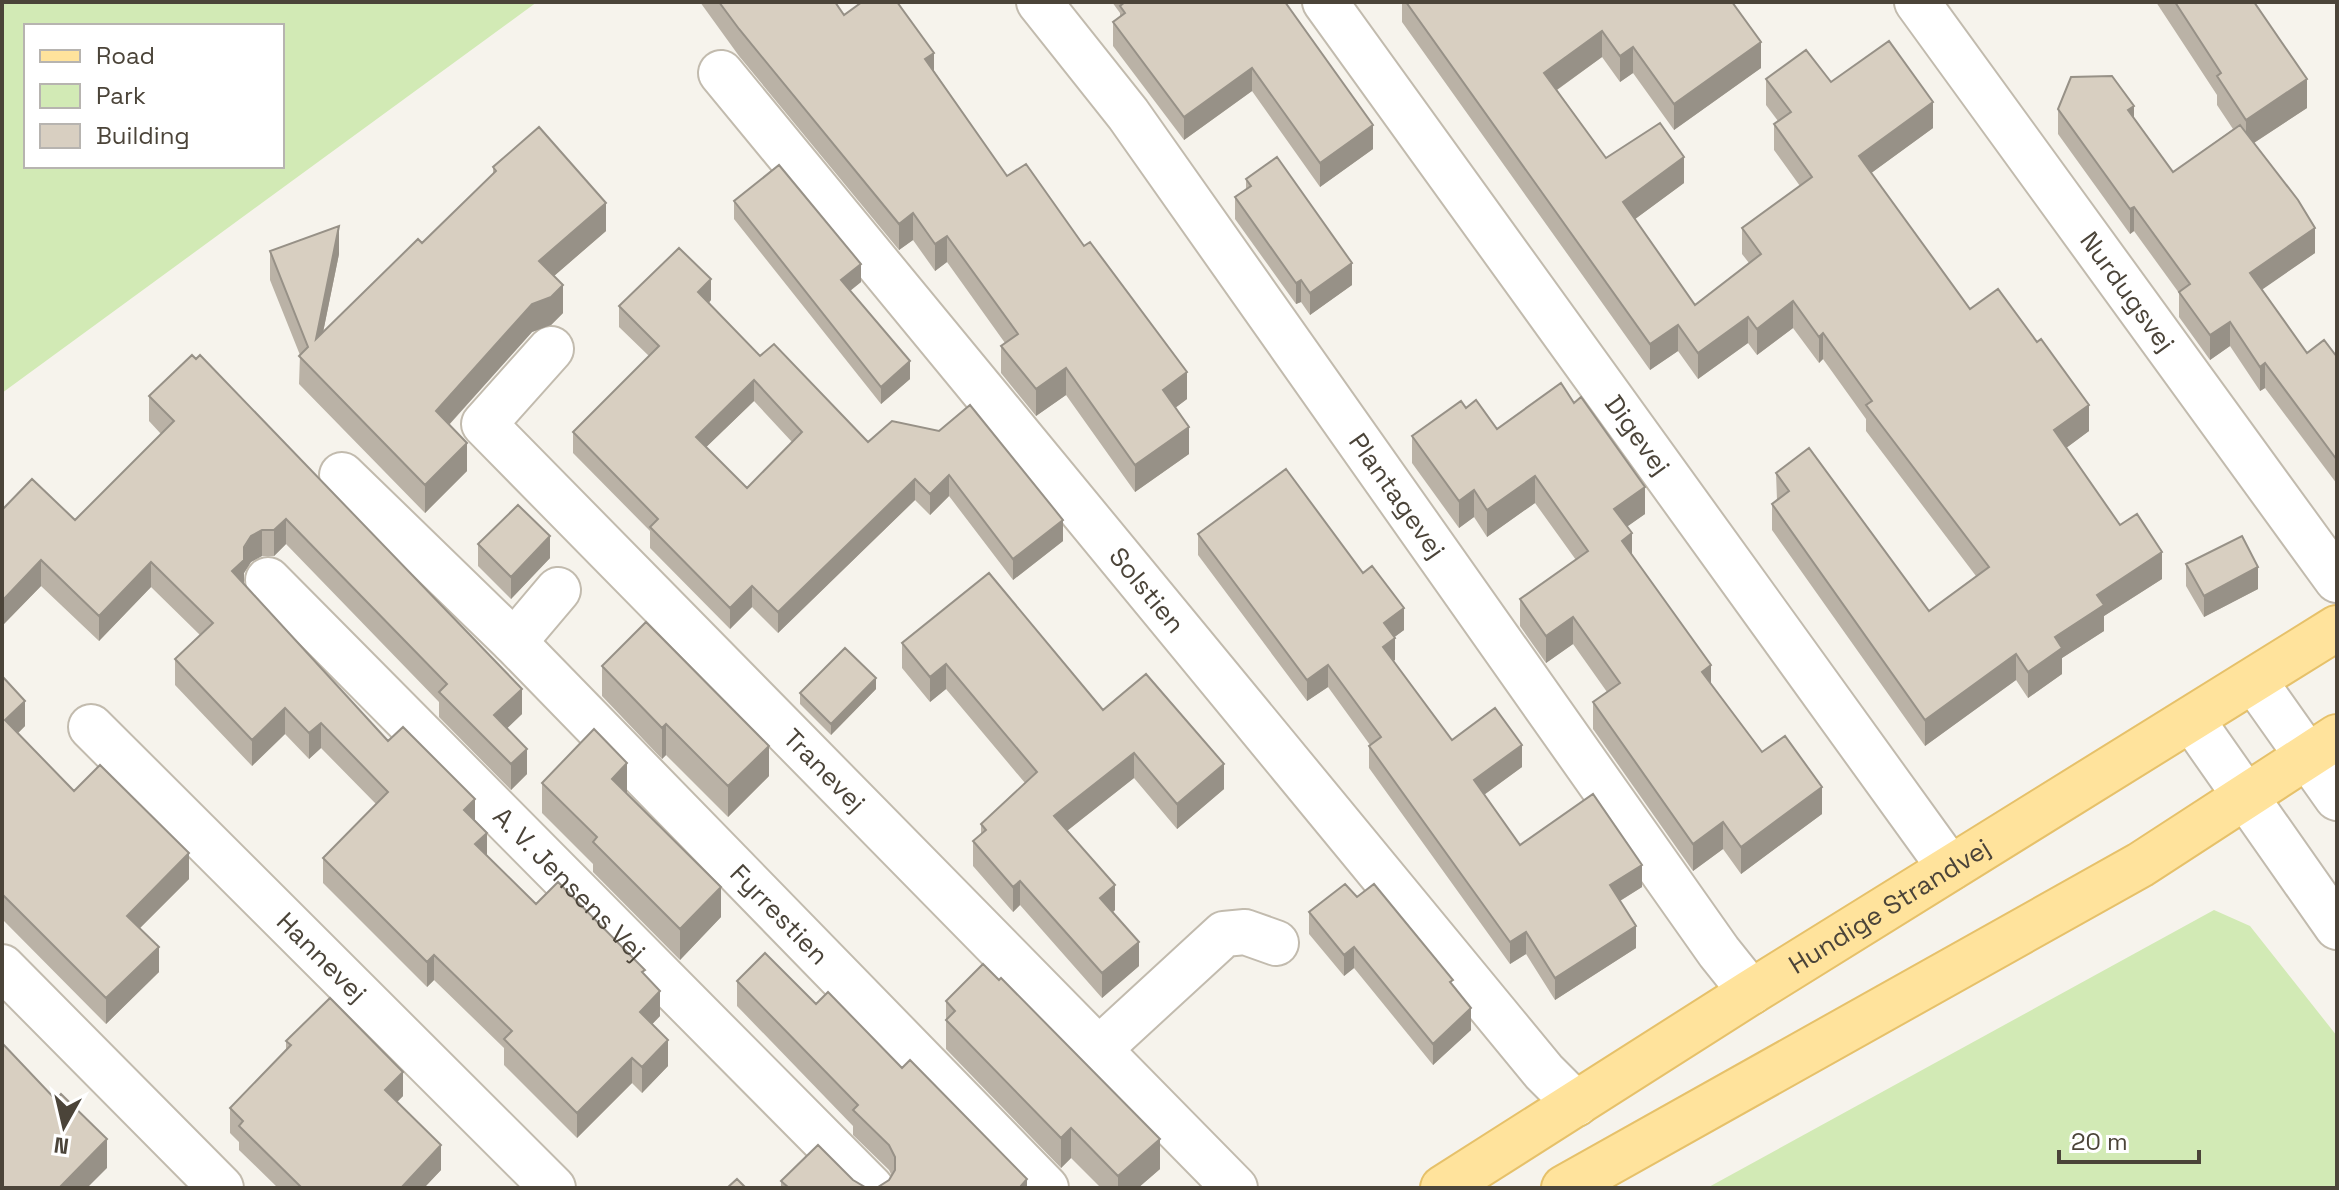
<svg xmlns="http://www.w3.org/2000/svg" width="2339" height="1190" font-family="'Space Grotesk',sans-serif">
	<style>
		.green { fill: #d2eab5; fill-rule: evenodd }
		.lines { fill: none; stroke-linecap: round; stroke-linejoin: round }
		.minor-casing { stroke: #c2bbae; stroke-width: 48 }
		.major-casing { stroke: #e6c16a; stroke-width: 48 }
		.minor { stroke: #fff; stroke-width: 44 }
		.major { stroke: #ffe39c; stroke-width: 44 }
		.wall { fill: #bab2a6; fill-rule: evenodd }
		.shaded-wall { fill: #979187 }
		.building { fill: #d8cfc1; stroke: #979187; stroke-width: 2; fill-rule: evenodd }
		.labels { text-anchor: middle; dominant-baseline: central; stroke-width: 8; stroke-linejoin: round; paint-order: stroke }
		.street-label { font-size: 26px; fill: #4b4439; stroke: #fff }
	</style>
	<rect width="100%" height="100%" fill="#f6f3ec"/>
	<path class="green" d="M 2,2 L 537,2 L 2,393 ZM 26,26 L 282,26 L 282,166 L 26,166 Z
		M 2214,910 L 2250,926 L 2337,1036 L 2337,1188 L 1707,1188 Z"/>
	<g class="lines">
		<g class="minor-casing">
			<g id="minor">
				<path id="s1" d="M 1039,2 L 1128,114 L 1719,952 L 1751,992"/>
				<path id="s2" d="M 1325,2 L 1950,868"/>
				<path id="s3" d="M 1917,2 L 2337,580"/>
				<path id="s4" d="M 721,73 L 1544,1072 L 1576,1104"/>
				<path id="s5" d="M 551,349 L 484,424 L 1235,1188"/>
				<path id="s6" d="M 342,475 L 514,642 L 1046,1188"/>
				<path id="s7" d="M 268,580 L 871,1188"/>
				<path d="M 514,642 L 558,590"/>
				<path d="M 2255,682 L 2337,798"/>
				<path d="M 2192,720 L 2337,927"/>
				<path id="s8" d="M 91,727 L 553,1188"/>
				<path d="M 2,967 L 221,1188"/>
				<path d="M 1099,1049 L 1224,934 L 1245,932 L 1276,943"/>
			</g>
		</g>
		<g class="major-casing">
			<g id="major">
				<path id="s9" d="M 1443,1188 L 1751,992 L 2337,628"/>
				<path d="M 1564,1188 L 2140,865 L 2337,737"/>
			</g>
		</g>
		<use href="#minor" class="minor"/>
		<use href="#major" class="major"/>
	</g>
	<path class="wall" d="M 700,2 L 835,2 L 844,15 L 934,71 L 1007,176 L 1187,399 L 1175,408 L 1189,454 L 1135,492 L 1066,395 L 1036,416 L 1001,373 L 1001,346 L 1005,343 L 947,262 L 935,271 L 913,240 L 899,250 L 739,56 Z
		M 1112,2 L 1285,2 L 1373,149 L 1320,187 L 1252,91 L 1184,140 L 1113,46 L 1113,22 L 1120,17 L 1120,13 Z
		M 1402,2 L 1732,2 L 1761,68 L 1674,130 L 1633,73 L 1620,82 L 1602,57 L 1557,90 L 1606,158 L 1684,183 L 1635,219 L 1695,305 L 1749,263 L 1742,254 L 1742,228 L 1800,186 L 1774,150 L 1774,124 L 1778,121 L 1766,105 L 1766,79 L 1831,82 L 1933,128 L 1871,173 L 1970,309 L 2089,431 L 2066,448 L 2120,525 L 2162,579 L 2104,616 L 2104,631 L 2062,658 L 2062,674 L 2028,698 L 2016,680 L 1925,746 L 1772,530 L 1772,504 L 1777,500 L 1776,473 L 1929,611 L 1976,576 L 1866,431 L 1866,419 L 1823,359 L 1819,363 L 1793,328 L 1757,355 L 1748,343 L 1698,379 L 1678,351 L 1650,370 L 1402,22 Z
		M 2156,2 L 2254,2 L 2307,108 L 2254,143 L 2315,253 L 2262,289 L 2307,353 L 2337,357 L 2337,484 L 2265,388 L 2260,391 L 2230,346 L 2210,360 L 2179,317 L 2179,293 L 2134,231 L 2130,234 L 2058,134 L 2058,109 L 2134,118 L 2173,172 L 2233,129 L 2217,105 L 2217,95 Z
		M 493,167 L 606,231 L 554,276 L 563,313 L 551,325 L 532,332 L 449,425 L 467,471 L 425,513 L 299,384 L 300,355 L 270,280 L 270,251 L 339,254 L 323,332 L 422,243 L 493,174 Z
		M 1246,179 L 1352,285 L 1310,315 L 1301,302 L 1296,304 L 1235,219 L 1235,197 L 1246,190 Z
		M 734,201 L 861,282 L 850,291 L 910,379 L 881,404 L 734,219 Z
		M 711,300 L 709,303 L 760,356 L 868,442 L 892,421 L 1063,541 L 1013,580 L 949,496 L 930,515 L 915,500 L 778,633 L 752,607 L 730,629 L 650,548 L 650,531 L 573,453 L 573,432 L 649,356 L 619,327 L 619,306 ZM 754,401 L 792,442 L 747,488 L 706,447 Z
		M 149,396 L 522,714 L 507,728 L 527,774 L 511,790 L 439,717 L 439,702 L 286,544 L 274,556 L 262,556 L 251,562 L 244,573 L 244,584 L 388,741 L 475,821 L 487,855 L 536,904 L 645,975 L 660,1016 L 652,1024 L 668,1066 L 642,1093 L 632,1083 L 577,1138 L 504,1065 L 504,1048 L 434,980 L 427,987 L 323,883 L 323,858 L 376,804 L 321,748 L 309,759 L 285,734 L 252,766 L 175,685 L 175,659 L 200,635 L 151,587 L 99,641 L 41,586 L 2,626 L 2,510 L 75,520 L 161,434 L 149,421 Z
		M 1466,408 L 1497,429 L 1645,514 L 1627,526 L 1632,555 L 1711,685 L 1762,752 L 1822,814 L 1741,874 L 1723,849 L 1693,871 L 1593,729 L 1593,702 L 1607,692 L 1573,644 L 1546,663 L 1520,626 L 1520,599 L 1576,560 L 1535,503 L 1487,537 L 1474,517 L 1459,528 L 1412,463 L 1412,436 Z
		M 1198,534 L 1404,630 L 1394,637 L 1395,660 L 1393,661 L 1452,740 L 1522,767 L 1484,795 L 1520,845 L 1642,887 L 1620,901 L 1636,948 L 1555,1000 L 1526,954 L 1510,964 L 1369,768 L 1369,746 L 1370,745 L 1328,687 L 1307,701 L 1198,555 Z
		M 478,544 L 550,558 L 511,599 L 478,566 Z
		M 2186,564 L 2258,589 L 2204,617 L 2186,586 Z
		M 902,643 L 1103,710 L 1224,789 L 1177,829 L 1134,778 L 1067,831 L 1115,910 L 1113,912 L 1139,966 L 1102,998 L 1020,905 L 1013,912 L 973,866 L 973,841 L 981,835 L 981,824 L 1025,783 L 946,689 L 930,702 L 902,668 Z
		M 602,666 L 769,776 L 728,817 L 666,755 L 662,759 L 602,696 Z
		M 2,676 L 25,726 L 18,733 L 74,791 L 189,879 L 140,928 L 159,972 L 106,1024 L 2,919 Z
		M 876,689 L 831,735 L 800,704 L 800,693 Z
		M 542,783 L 627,794 L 721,917 L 680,960 L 593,872 L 593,864 L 542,813 Z
		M 1357,897 L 1453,986 L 1471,1030 L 1433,1065 L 1354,968 L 1344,976 L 1309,934 L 1309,912 Z
		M 737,981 L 816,1004 L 902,1068 L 1027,1188 L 781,1188 L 781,1181 L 853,1180 L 865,1187 L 878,1187 L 889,1180 L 892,1176 L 889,1170 L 853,1135 L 853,1126 L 737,1006 Z
		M 946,1001 L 1160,1169 L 1138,1188 L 1101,1188 L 1071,1158 L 1061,1168 L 946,1049 Z
		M 286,1041 L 403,1096 L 397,1102 L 441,1170 L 424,1188 L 278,1188 L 239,1150 L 239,1142 L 230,1133 L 230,1108 L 286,1050 Z"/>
	<path class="shaded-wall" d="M 1602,31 L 1602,57 L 1544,99 L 1544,73 Z
		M 1761,42 L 1761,68 L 1674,130 L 1674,104 Z
		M 1633,47 L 1633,73 L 1620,82 L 1620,56 Z
		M 934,53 L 934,80 L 925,59 Z
		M 1252,68 L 1252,91 L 1184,140 L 1184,117 Z
		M 2307,79 L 2307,108 L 2246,148 L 2246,120 Z
		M 1933,102 L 1933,128 L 1859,182 L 1859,156 Z
		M 2134,106 L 2134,131 L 2128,110 Z
		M 1373,125 L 1373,149 L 1320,187 L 1320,163 Z
		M 1684,157 L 1684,183 L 1623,228 L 1623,202 Z
		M 606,203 L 606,231 L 539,289 L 539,261 Z
		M 2134,207 L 2134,231 L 2130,234 L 2130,209 Z
		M 913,213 L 913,240 L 899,250 L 899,224 Z
		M 339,226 L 339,254 L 316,367 L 316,339 Z
		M 2315,228 L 2315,253 L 2250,298 L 2250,273 Z
		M 947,236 L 947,262 L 935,271 L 935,244 Z
		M 1352,263 L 1352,285 L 1310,315 L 1310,293 Z
		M 861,264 L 861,282 L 841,298 L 841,280 Z
		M 711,279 L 711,300 L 698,313 L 698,292 Z
		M 1301,280 L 1301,302 L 1296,304 L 1296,283 Z
		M 563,285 L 563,313 L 551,325 L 532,332 L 436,439 L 436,411 L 532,304 Z
		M 1793,301 L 1793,328 L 1757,355 L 1757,329 Z
		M 1748,317 L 1748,343 L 1698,379 L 1698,353 Z
		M 2230,322 L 2230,346 L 2210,360 L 2210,335 Z
		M 1678,325 L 1678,351 L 1650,370 L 1650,344 Z
		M 1823,333 L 1823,359 L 1819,363 L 1819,337 Z
		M 910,361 L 910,379 L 881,404 L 881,387 Z
		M 2265,363 L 2265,388 L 2260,391 L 2260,367 Z
		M 1066,368 L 1066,395 L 1036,416 L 1036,389 Z
		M 1187,372 L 1187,399 L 1163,417 L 1163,390 Z
		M 754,380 L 754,401 L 696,457 L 696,437 Z
		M 2089,405 L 2089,431 L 2054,457 L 2054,430 Z
		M 1189,427 L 1189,454 L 1135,492 L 1135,465 Z
		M 467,443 L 467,471 L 425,513 L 425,485 Z
		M 949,475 L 949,496 L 930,515 L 930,494 Z
		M 1535,476 L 1535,503 L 1487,537 L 1487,510 Z
		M 915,479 L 915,500 L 778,633 L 778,612 Z
		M 1645,487 L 1645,514 L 1614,536 L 1614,509 Z
		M 1474,490 L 1474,517 L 1459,528 L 1459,501 Z
		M 286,519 L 286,544 L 274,556 L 274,530 Z
		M 1063,520 L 1063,541 L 1013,580 L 1013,559 Z
		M 262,530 L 262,556 L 251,562 L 244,573 L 244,585 L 232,571 L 251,536 Z
		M 1632,533 L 1632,560 L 1622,541 Z
		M 550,536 L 550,558 L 511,599 L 511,577 Z
		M 2162,552 L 2162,579 L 2104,616 L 2104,631 L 2062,658 L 2062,674 L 2028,698 L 2028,672 L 2055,637 L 2097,595 Z
		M 41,560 L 41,586 L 2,626 L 2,601 Z
		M 151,562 L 151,587 L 99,641 L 99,616 Z
		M 2258,567 L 2258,589 L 2204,617 L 2204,596 Z
		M 752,586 L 752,607 L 730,629 L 730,608 Z
		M 1404,608 L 1404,630 L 1384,645 L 1384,623 Z
		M 1573,617 L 1573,644 L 1546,663 L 1546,636 Z
		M 1395,638 L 1395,660 L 1383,669 L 1383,647 Z
		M 2016,654 L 2016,680 L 1925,746 L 1925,720 Z
		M 946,664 L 946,689 L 930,702 L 930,677 Z
		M 1328,665 L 1328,687 L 1307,701 L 1307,680 Z
		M 1711,665 L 1711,692 L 1702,672 Z
		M 876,678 L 876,689 L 831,735 L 831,724 Z
		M 522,689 L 522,714 L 494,741 L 494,715 Z
		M 25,701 L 25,726 L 5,746 L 5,720 Z
		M 285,708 L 285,734 L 252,766 L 252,740 Z
		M 321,723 L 321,748 L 309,759 L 309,733 Z
		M 666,724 L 666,755 L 662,759 L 662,728 Z
		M 1522,745 L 1522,767 L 1474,802 L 1474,780 Z
		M 769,746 L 769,776 L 728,817 L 728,786 Z
		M 527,749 L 527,774 L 511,790 L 511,764 Z
		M 1134,753 L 1134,778 L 1054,841 L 1054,816 Z
		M 627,763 L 627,794 L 612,779 Z
		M 1224,764 L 1224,789 L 1177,829 L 1177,804 Z
		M 1822,787 L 1822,814 L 1741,874 L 1741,847 Z
		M 475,799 L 475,824 L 464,810 Z
		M 1723,822 L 1723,849 L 1693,871 L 1693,844 Z
		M 487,833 L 487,858 L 475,844 Z
		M 189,853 L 189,879 L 127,941 L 127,916 Z
		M 1642,865 L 1642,887 L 1610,907 L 1610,885 Z
		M 1020,881 L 1020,905 L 1013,912 L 1013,887 Z
		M 1115,885 L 1115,910 L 1100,923 L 1100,898 Z
		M 721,887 L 721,917 L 680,960 L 680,929 Z
		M 1636,926 L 1636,948 L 1555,1000 L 1555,978 Z
		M 1526,932 L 1526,954 L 1510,964 L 1510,942 Z
		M 1139,942 L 1139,966 L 1102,998 L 1102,973 Z
		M 159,947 L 159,972 L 106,1024 L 106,998 Z
		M 1354,947 L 1354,968 L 1344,976 L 1344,955 Z
		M 434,955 L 434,980 L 427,987 L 427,962 Z
		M 660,991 L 660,1016 L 640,1037 L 640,1012 Z
		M 1471,1008 L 1471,1030 L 1433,1065 L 1433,1044 Z
		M 668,1040 L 668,1066 L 642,1093 L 642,1067 Z
		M 632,1058 L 632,1083 L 577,1138 L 577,1113 Z
		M 403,1072 L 403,1096 L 385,1114 L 385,1090 Z
		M 1071,1128 L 1071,1158 L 1061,1168 L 1061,1138 Z
		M 107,1139 L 107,1168 L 87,1188 L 59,1188 Z
		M 1160,1139 L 1160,1169 L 1138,1188 L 1118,1188 L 1118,1176 Z
		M 441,1145 L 441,1170 L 424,1188 L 401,1188 Z
		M 1027,1179 L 1027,1188 L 1021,1188 L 1021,1186 Z"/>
	<path class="building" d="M 719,2 L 835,2 L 844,15 L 862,2 L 897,2 L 934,53 L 925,59 L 1007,176 L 1026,164 L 1084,246 L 1090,242 L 1187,372 L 1163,390 L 1189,427 L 1135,465 L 1066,368 L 1036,389 L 1001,346 L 1018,334 L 947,236 L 935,244 L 913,213 L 899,224 L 739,29 Z
		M 1125,2 L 1285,2 L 1373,125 L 1320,163 L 1252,68 L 1184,117 L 1113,22 L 1125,13 L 1120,6 Z
		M 1406,2 L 1732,2 L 1761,42 L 1674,104 L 1633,47 L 1620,56 L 1602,31 L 1544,73 L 1606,158 L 1660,123 L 1684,157 L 1623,202 L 1695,305 L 1761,254 L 1742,228 L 1812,177 L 1774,124 L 1791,112 L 1766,79 L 1806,50 L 1831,82 L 1889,41 L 1933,102 L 1859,156 L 1970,309 L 1998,289 L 2037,342 L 2041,339 L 2089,405 L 2054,430 L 2120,525 L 2137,514 L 2162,552 L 2097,595 L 2104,605 L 2055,637 L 2062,648 L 2028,672 L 2016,654 L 1925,720 L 1772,504 L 1789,491 L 1776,473 L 1809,448 L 1929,611 L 1989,567 L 1866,405 L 1872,401 L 1823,333 L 1819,337 L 1793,301 L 1757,329 L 1748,317 L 1698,353 L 1678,325 L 1650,344 Z
		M 2175,2 L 2254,2 L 2307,79 L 2246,120 L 2217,76 L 2221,73 Z
		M 2112,76 L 2134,106 L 2128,110 L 2173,172 L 2240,125 L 2298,200 L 2315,228 L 2250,273 L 2307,353 L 2324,340 L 2337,357 L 2337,460 L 2265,363 L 2260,367 L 2230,322 L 2210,335 L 2179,292 L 2190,284 L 2134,207 L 2130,209 L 2058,109 L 2071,77 Z
		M 539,127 L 606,203 L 539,261 L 563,285 L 551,297 L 532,304 L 436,411 L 467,443 L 425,485 L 299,356 L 308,347 L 270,251 L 339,226 L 316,339 L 418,239 L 422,243 L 496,171 L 493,167 Z
		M 1277,157 L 1352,263 L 1310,293 L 1301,280 L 1296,283 L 1235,197 L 1251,186 L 1246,179 Z
		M 779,165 L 861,264 L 841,280 L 910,361 L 881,387 L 734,201 Z
		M 679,248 L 711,279 L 698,292 L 760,356 L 774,344 L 868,442 L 892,421 L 939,431 L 970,405 L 1063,520 L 1013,559 L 949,475 L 930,494 L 915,479 L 778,612 L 752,586 L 730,608 L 650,527 L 658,519 L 573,432 L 659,346 L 619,306 ZM 754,380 L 802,432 L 747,488 L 696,437 Z
		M 192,355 L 196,359 L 200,355 L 522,689 L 494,715 L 527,749 L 511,764 L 439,692 L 447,684 L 286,519 L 274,530 L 262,530 L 251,536 L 244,547 L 244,560 L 232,571 L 388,741 L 403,727 L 475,799 L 464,810 L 487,833 L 475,844 L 536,904 L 558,882 L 645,970 L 642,972 L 660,991 L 640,1012 L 668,1040 L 642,1067 L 632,1058 L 577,1113 L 504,1039 L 512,1031 L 434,955 L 427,962 L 323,858 L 388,792 L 321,723 L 309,733 L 285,708 L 252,740 L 175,659 L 213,623 L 151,562 L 99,616 L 41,560 L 2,601 L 2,510 L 32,479 L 75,520 L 174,421 L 149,396 Z
		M 1561,383 L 1574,403 L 1581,397 L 1645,487 L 1614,509 L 1632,533 L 1622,541 L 1711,665 L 1702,672 L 1762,752 L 1785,736 L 1822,787 L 1741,847 L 1723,822 L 1693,844 L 1593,702 L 1620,683 L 1573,617 L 1546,636 L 1520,599 L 1588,551 L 1535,476 L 1487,510 L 1474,490 L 1459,501 L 1412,436 L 1461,401 L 1466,408 L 1476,400 L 1497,429 Z
		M 1286,469 L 1363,573 L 1372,566 L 1404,608 L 1384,623 L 1395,638 L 1383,647 L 1452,740 L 1495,708 L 1522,745 L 1474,780 L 1520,845 L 1593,794 L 1642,865 L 1610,885 L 1636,926 L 1555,978 L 1526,932 L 1510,942 L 1369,746 L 1381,737 L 1328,665 L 1307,680 L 1198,534 Z
		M 518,505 L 550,536 L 511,577 L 478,544 Z
		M 2242,536 L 2258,567 L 2204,596 L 2186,564 Z
		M 989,573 L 1103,710 L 1146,674 L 1224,764 L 1177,804 L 1134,753 L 1054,816 L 1115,885 L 1100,898 L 1139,942 L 1102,973 L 1020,881 L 1013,887 L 973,841 L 986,830 L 981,824 L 1037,772 L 946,664 L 930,677 L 902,643 Z
		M 646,622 L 769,746 L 728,786 L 666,724 L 662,728 L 602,666 Z
		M 845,648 L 876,678 L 831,724 L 800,693 Z
		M 2,676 L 25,701 L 5,720 L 74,791 L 100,765 L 189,853 L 127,916 L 159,947 L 106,998 L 2,894 Z
		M 594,729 L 627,763 L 612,779 L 721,887 L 680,929 L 593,842 L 597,837 L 542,783 Z
		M 1345,884 L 1357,897 L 1374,884 L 1453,980 L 1450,982 L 1471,1008 L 1433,1044 L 1354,947 L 1344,955 L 1309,912 Z
		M 765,953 L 816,1004 L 828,992 L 902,1068 L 910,1060 L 1027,1179 L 1021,1186 L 1022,1188 L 789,1188 L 781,1181 L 818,1145 L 853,1180 L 865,1187 L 878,1187 L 889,1180 L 895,1170 L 895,1157 L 889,1145 L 853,1110 L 858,1105 L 737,981 Z
		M 983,964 L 999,980 L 1001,978 L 1160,1139 L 1118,1176 L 1071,1128 L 1061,1138 L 946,1020 L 955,1011 L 946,1001 Z
		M 330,998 L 403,1072 L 385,1090 L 441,1145 L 401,1188 L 302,1188 L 239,1126 L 243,1121 L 230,1108 L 291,1045 L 286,1041 Z
		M 2,1043 L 56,1100 L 61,1094 L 107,1139 L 59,1188 L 2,1188 Z
		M 737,1179 L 746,1188 L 727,1188 Z"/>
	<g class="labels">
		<g class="street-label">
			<text stroke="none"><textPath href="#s3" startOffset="358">Nurdugsvej</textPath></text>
			<text stroke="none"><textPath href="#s2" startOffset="534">Digevej</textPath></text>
			<text stroke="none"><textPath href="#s1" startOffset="610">Plantagevej</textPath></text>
			<text stroke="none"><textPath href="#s4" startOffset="670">Solstien</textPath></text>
			<text stroke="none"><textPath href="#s5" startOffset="586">Tranevej</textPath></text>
			<text stroke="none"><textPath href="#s7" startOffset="428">A. V. Jensens Vej</textPath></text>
			<text stroke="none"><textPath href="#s9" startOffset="528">Hundige Strandvej</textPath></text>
			<text stroke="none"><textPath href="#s6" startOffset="620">Fyrrestien</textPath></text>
			<text stroke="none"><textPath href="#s8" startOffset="326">Hannevej</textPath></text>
		</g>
	</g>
	<rect width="2339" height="1190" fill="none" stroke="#4b4439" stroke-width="8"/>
	<rect x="24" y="24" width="260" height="144" fill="#ffffff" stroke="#b7b4b0" stroke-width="2"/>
	<rect x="40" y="50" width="40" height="12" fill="#ffe39c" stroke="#b7b4b0" stroke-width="2"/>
	<text x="96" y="64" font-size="24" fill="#4b4439">Road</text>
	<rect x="40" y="84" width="40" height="24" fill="#d2eab5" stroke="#b7b4b0" stroke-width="2"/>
	<text x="96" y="104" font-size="24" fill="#4b4439">Park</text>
	<rect x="40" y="124" width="40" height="24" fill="#d8cfc1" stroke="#b7b4b0" stroke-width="2"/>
	<text x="96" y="144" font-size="24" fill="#4b4439">Building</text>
	<g transform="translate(64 1126) rotate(188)" stroke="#ffffff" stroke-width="6" paint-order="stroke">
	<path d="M0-6L14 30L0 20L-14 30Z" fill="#4b4439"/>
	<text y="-12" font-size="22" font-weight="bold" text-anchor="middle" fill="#4b4439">N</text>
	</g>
	<path d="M2059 1150v12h140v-12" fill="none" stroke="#4b4439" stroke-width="4"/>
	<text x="2071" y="1150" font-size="24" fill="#4b4439" stroke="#ffffff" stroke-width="6" paint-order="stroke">20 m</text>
</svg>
